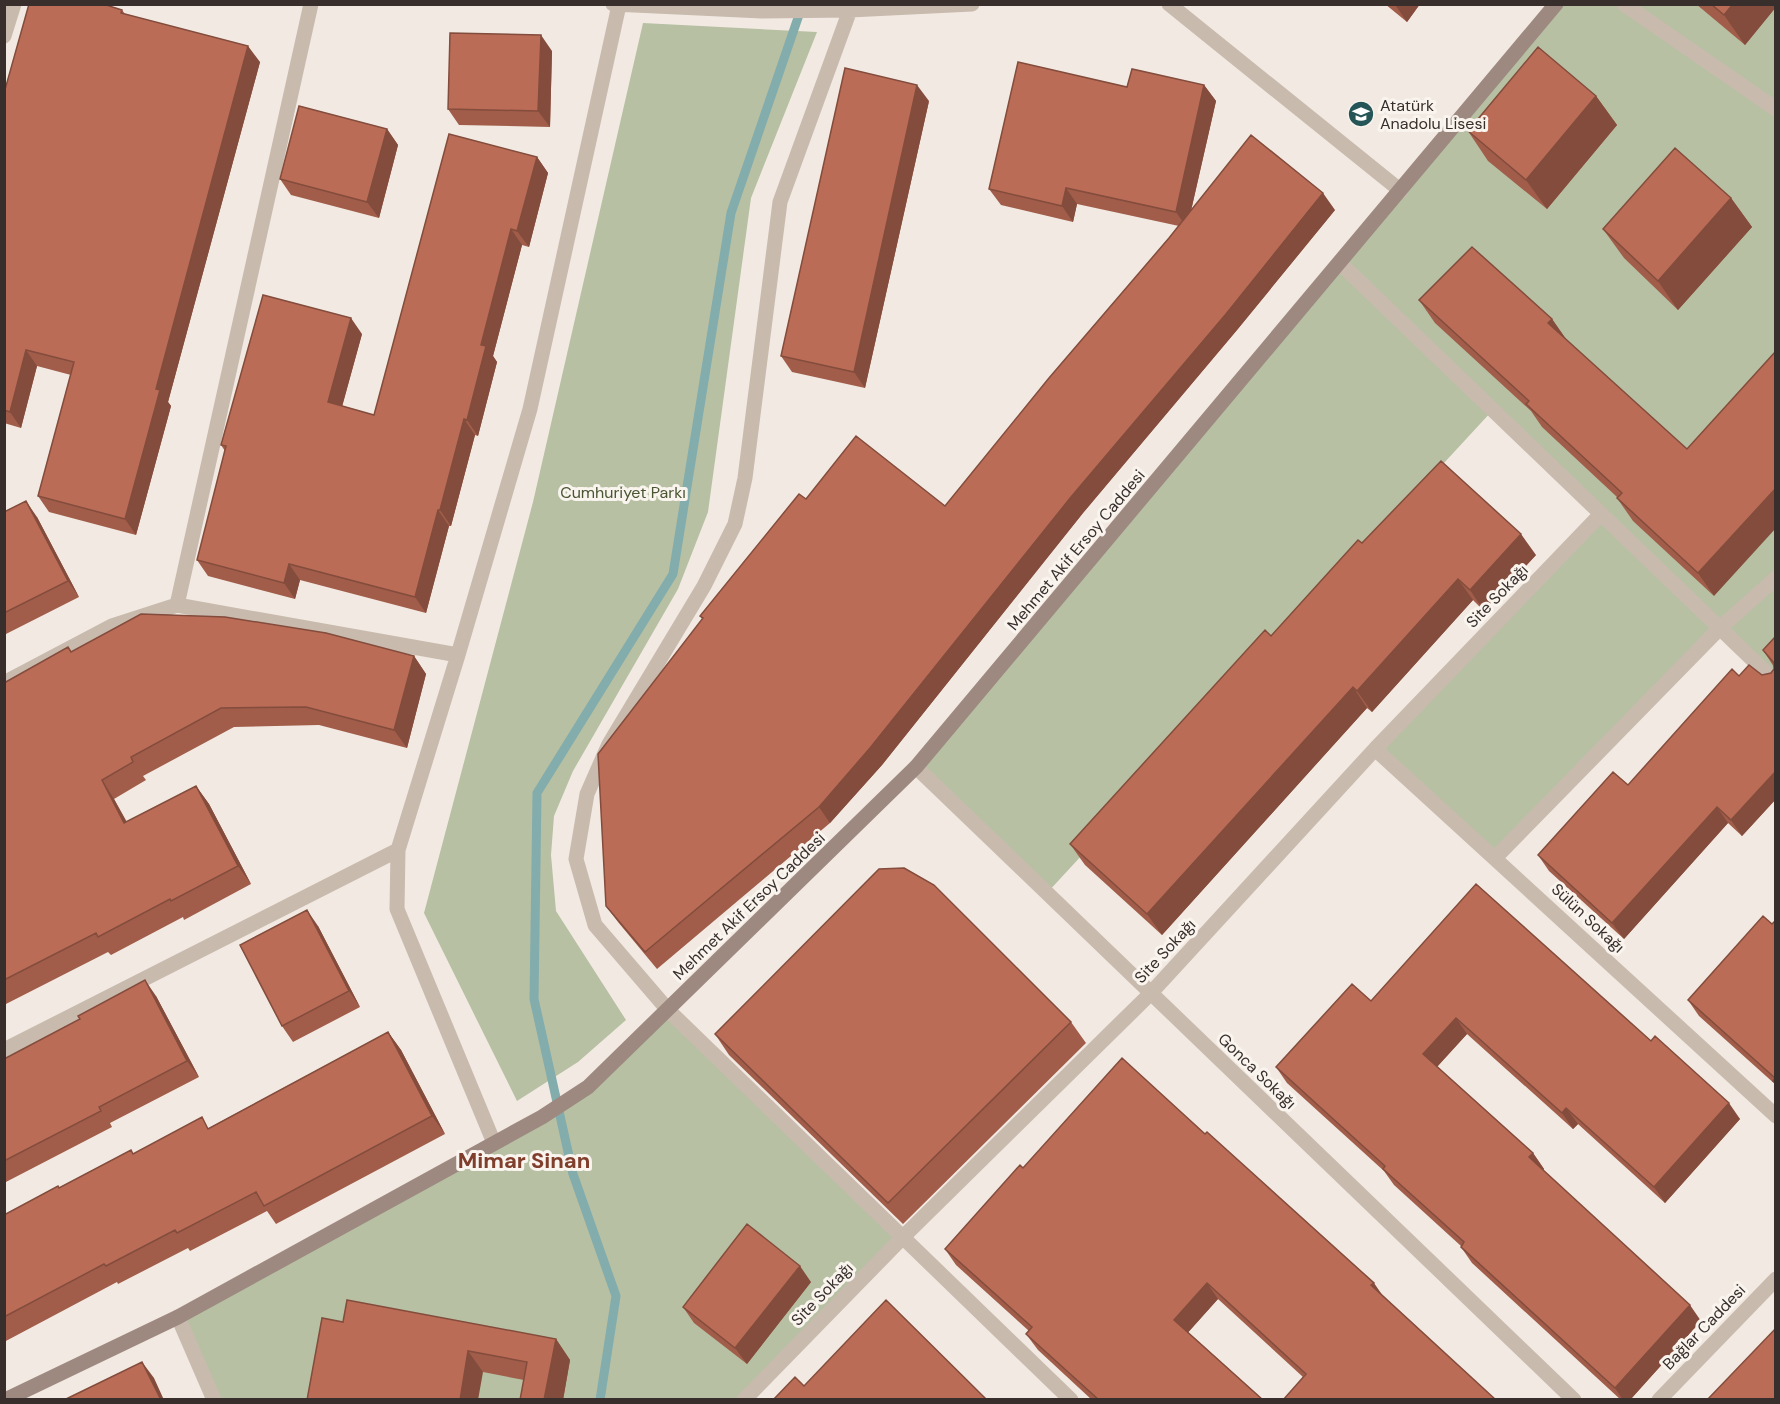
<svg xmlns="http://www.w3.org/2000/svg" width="1780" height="1404" font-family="'DM Sans',sans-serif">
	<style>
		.green { fill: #b7c0a3 }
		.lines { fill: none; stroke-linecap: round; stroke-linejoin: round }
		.stream { stroke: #83acac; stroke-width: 9 }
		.street { stroke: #c9baae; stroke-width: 15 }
		.secondary { stroke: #9d8980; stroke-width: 15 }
		.wall { fill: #a15d4a }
		.shaded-wall { fill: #834c3c }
		.building { fill: #bb6c56; stroke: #834c3c; stroke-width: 1.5 }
		.labels { text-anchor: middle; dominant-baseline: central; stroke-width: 6; stroke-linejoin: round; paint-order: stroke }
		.poi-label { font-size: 16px; fill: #382f2c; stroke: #f9f4ee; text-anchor: start }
		.park-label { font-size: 16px; fill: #495532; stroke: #f9f4ee }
		.street-label { font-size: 16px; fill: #382f2c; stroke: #f9f4ee }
		.district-label { font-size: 22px; font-weight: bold; fill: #803e2c; stroke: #f9f4ee }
	</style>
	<rect width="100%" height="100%" fill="#f2eae2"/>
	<path class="green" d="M 1556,5 L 1775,5 L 1775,682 L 1720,628 L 1495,858 L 1375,749 L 1600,515 L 1492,411 L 1047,893 L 916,767 Z
		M 643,23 L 817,32 L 751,198 L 708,512 L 678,589 L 573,771 L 554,816 L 551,855 L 556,911 L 626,1020 L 578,1062 L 517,1101 L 424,913 L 533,502 Z
		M 668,1010 L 904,1236 L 744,1399 L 214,1399 L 178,1317 L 542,1117 Z"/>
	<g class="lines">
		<path class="stream" d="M 600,1400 L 616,1296 L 573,1174 L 534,999 L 537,793 L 673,574 L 731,213 L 801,9"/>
		<path class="street" d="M 613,4 L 762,11 L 850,10 L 972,4
			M 1169,4 L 1401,191
			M 1624,4 L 1776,109
			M 850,10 L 780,202 L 745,478 L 735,524 L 704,586 L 609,744 L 587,794 L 576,859 L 595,925 L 668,1010 L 1071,1400
			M 4,36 L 14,4
			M 1340,263 L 1776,682
			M 177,605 L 311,4
			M 4,683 L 112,626 L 177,605 L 458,655
			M 1375,749 L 1776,1116
			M 916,767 L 1574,1400
			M 1495,858 L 1720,628 L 1776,578
			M 4,1050 L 398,850
			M 494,1143 L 397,909 L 398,850 L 458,655 L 530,409 L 619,5
			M 178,1317 L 214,1400
			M 744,1400 L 904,1236 L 1150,994 L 1375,749 L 1600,515
			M 1659,1400 L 1776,1279"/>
		<path class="secondary" d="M 5,1400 L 178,1317 L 542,1117 L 588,1087 L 916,767 L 1556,4"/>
	</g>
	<path class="wall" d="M 1385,4 L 1420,4 L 1407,22 Z
		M 1696,4 L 1776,4 L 1776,7 L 1745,45 Z
		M 122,10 L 125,14 L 260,62 L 168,402 L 171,406 L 136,535 L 49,512 L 38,496 L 71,375 L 37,366 L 21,428 L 4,423 L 4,93 Z
		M 552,51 L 550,127 L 459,125 L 448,109 Z
		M 1204,85 L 1216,101 L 1191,211 L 1335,210 L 1237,330 L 1083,513 L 882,765 L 830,823 L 657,969 L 618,922 L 606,906 L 702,619 L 700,616 L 806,499 L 945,506 L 1179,226 L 1077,204 L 1073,222 L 1001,205 L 989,189 L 1127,87 Z
		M 1596,96 L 1617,125 L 1547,209 L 1488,161 L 1468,131 Z
		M 929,101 L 865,388 L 792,372 L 781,356 Z
		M 387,129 L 398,145 L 379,218 L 291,195 L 280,179 Z
		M 537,157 L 548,173 L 529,247 L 522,245 L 493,356 L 497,362 L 478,436 L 475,435 L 451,526 L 449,526 L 426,613 L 300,580 L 295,599 L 208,576 L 197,560 L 225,451 L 221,445 L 362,334 L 342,406 L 374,415 Z
		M 1731,198 L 1752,227 L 1678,310 L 1624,258 L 1603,229 Z
		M 1419,300 L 1552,319 L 1566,339 L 1714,596 L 1633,521 L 1617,498 L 1617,497 L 1542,427 L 1531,411 L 1435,323 Z
		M 4,512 L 37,517 L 79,597 L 4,635 Z
		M 1362,543 L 1536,555 L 1484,611 L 1473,600 L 1372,712 L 1367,708 L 1162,935 L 1085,865 L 1070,844 Z
		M 1776,636 L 1776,799 L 1742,836 L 1728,823 L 1624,939 L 1549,871 L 1538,855 L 1628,785 L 1739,676 L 1762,675 L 1771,673 L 1774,669 L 1774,667 L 1763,650 Z
		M 72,652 L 414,656 L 426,674 L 407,748 L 319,725 L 234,727 L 143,776 L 146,780 L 114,799 L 127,822 L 196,786 L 209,804 L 251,884 L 184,920 L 183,917 L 111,955 L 108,952 L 4,1005 L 4,683 Z
		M 1776,920 L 1776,1085 L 1699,1016 L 1688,1000 Z
		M 318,926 L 360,1007 L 293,1042 L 282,1026 Z
		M 156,996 L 199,1077 L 110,1123 L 112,1127 L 4,1183 L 4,1059 Z
		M 1371,1001 L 1651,1041 L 1740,1119 L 1665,1203 L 1578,1124 L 1573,1129 L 1467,1034 L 1437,1067 L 1533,1153 L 1544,1169 L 1543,1170 L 1701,1321 L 1630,1400 L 1621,1400 L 1472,1263 L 1461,1247 L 1461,1246 L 1394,1185 L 1384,1171 L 1287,1083 L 1276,1067 Z
		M 1071,1022 L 1086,1043 L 903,1224 L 729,1055 L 715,1034 Z
		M 388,1032 L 401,1050 L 445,1134 L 276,1224 L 267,1211 L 190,1251 L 188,1248 L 118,1284 L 117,1282 L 4,1342 L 4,1215 L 59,1188 L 131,1150 L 133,1154 L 209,1128 Z
		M 1205,1134 L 1374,1283 L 1303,1377 L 1218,1299 L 1188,1332 L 1263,1400 L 1092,1400 L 1038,1350 L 1026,1334 L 1029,1331 L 956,1265 L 945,1249 L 1023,1168 Z
		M 811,1282 L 747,1364 L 694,1323 L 683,1307 Z
		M 343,1322 L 556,1339 L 570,1360 L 563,1400 L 520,1400 L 524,1380 L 483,1372 Z"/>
	<path class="shaded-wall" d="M 1397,4 L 1420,4 L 1407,22 L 1396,6 Z
		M 1733,4 L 1776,4 L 1776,7 L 1745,45 L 1724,15 Z
		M 541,35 L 552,51 L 550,127 L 538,111 Z
		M 248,46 L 260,62 L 168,402 L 171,406 L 136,535 L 125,519 L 156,389 Z
		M 917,85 L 929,101 L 865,388 L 854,372 Z
		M 1204,85 L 1216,101 L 1187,228 L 1176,212 Z
		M 1596,96 L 1617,125 L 1547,209 L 1526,180 Z
		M 387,129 L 398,145 L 379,218 L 367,202 Z
		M 537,157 L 548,173 L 529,247 L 517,231 Z
		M 1066,188 L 1077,204 L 1073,222 L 1062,206 Z
		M 1323,193 L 1335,210 L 1237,330 L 1083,513 L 882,765 L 830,823 L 819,807 L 1071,497 Z
		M 1731,198 L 1752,227 L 1678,310 L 1658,281 Z
		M 511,229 L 522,245 L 493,356 L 497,362 L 478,436 L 467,420 L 481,345 Z
		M 351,318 L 362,334 L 339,418 L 328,402 Z
		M 1552,319 L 1568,342 L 1548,323 Z
		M 26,350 L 37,366 L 21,428 L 10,412 Z
		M 464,419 L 475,435 L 451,526 L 440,510 Z
		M 1776,488 L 1776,528 L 1714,596 L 1698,573 Z
		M 26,501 L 37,517 L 79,597 L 68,581 Z
		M 438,510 L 449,526 L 426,613 L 415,597 Z
		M 1521,534 L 1536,555 L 1484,611 L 1470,590 Z
		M 289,564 L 300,580 L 295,599 L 284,583 Z
		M 1458,579 L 1473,600 L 1372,712 L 1357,691 Z
		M 414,656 L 426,674 L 407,748 L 394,730 Z
		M 1353,687 L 1367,708 L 1162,935 L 1147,914 Z
		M 1776,771 L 1776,799 L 1742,836 L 1731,820 Z
		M 102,780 L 114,799 L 137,842 L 124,823 Z
		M 196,786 L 209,804 L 251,884 L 238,866 Z
		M 1717,807 L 1728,823 L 1624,939 L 1612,923 Z
		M 307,910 L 318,926 L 360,1007 L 349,991 Z
		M 145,980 L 156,996 L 199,1077 L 187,1061 Z
		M 1456,1018 L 1467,1034 L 1434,1070 L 1423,1054 Z
		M 388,1032 L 401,1050 L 445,1134 L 432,1116 Z
		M 1729,1103 L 1740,1119 L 1665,1203 L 1654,1187 Z
		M 1566,1108 L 1578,1124 L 1573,1129 L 1562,1113 Z
		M 1533,1153 L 1544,1169 L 1540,1173 L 1529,1157 Z
		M 800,1266 L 811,1282 L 747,1364 L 735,1348 Z
		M 1207,1283 L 1218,1299 L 1185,1336 L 1174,1320 Z
		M 1374,1283 L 1385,1299 L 1371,1285 Z
		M 1690,1305 L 1701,1321 L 1630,1400 L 1623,1400 L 1615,1388 Z
		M 556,1339 L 570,1360 L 563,1400 L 544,1400 Z
		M 468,1351 L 483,1372 L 478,1400 L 460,1400 Z
		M 142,1362 L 154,1378 L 164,1400 L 161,1400 Z"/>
	<path class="building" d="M 29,4 L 103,4 L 122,10 L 121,13 L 248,46 L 156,389 L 160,390 L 125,519 L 38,496 L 74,362 L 26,350 L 10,412 L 4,410 L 4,93 Z
		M 1711,4 L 1733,4 L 1724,15 Z
		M 450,33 L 541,35 L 538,111 L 448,109 Z
		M 1538,47 L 1596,96 L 1526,180 L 1468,131 Z
		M 1018,62 L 1127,87 L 1132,69 L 1204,85 L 1176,212 L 1066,188 L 1062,206 L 989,189 Z
		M 845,68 L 917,85 L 854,372 L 781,356 Z
		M 299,106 L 387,129 L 367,202 L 280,179 Z
		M 449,134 L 537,157 L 517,231 L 511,229 L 481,345 L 486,346 L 467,420 L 464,419 L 440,510 L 438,510 L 415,597 L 289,564 L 284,583 L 197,560 L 226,446 L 221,445 L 263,295 L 351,318 L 328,402 L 374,415 Z
		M 1251,135 L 1323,193 L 1226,314 L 1071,497 L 870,748 L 819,807 L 645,952 L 606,906 L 598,754 L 703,618 L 700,616 L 799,494 L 806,499 L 856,436 L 945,506 L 1049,378 L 1169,238 Z
		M 1675,148 L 1731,198 L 1658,281 L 1603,229 Z
		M 1472,247 L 1552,319 L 1548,323 L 1687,449 L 1776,351 L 1776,488 L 1698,573 L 1617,498 L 1622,493 L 1526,404 L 1529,401 L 1419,300 Z
		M 1441,461 L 1521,534 L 1470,590 L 1458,579 L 1357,691 L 1353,687 L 1147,914 L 1070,844 L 1265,630 L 1271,636 L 1358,540 L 1362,543 Z
		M 26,501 L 68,581 L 4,613 L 4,512 Z
		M 141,614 L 225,617 L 326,633 L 414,656 L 394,730 L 306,707 L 221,708 L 131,757 L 133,762 L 102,780 L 124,823 L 196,786 L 238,866 L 171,901 L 170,899 L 98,937 L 96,933 L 4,980 L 4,683 L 68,647 L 71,652 Z
		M 1776,636 L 1776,771 L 1731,820 L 1717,807 L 1612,923 L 1538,855 L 1613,772 L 1628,785 L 1732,669 L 1739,676 L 1749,665 L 1762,675 L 1771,673 L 1774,669 L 1774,663 L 1763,650 Z
		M 904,868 L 934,885 L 1071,1022 L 888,1203 L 715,1034 L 879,869 Z
		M 1476,884 L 1651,1041 L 1655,1036 L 1729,1103 L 1654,1187 L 1566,1108 L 1562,1113 L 1456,1018 L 1423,1054 L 1533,1153 L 1529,1157 L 1690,1305 L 1615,1388 L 1461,1247 L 1464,1242 L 1383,1169 L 1385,1166 L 1276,1067 L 1352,984 L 1371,1001 Z
		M 307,910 L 349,991 L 282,1026 L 240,945 Z
		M 1763,916 L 1772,924 L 1776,920 L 1776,1083 L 1773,1081 L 1775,1078 L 1688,1000 Z
		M 145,980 L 187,1061 L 99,1107 L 101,1111 L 4,1161 L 4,1059 L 80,1019 L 78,1016 Z
		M 388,1032 L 432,1116 L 264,1206 L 256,1192 L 177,1233 L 175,1230 L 106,1266 L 104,1264 L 4,1317 L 4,1215 L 58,1186 L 59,1188 L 131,1150 L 133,1154 L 202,1117 L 208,1129 Z
		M 1122,1058 L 1205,1134 L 1207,1132 L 1374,1283 L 1371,1285 L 1496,1400 L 1283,1400 L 1306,1374 L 1207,1283 L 1174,1320 L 1263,1400 L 1099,1400 L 1026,1334 L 1032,1327 L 945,1249 L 1020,1165 L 1023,1168 Z
		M 747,1224 L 800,1266 L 735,1348 L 683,1307 Z
		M 347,1300 L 556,1339 L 544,1400 L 520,1400 L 527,1362 L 468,1351 L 460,1400 L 307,1400 L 322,1318 L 343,1322 Z
		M 886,1300 L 987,1400 L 773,1400 L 795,1377 L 804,1386 Z
		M 1776,1328 L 1776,1400 L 1707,1400 Z
		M 142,1362 L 161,1400 L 64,1400 Z"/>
	<defs>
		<g id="school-disc" transform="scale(1.35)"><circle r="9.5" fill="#255557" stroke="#f9f4ee"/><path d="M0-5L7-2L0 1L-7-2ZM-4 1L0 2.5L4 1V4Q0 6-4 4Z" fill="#fff"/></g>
	</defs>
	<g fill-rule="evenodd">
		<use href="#school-disc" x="1361" y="114"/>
	</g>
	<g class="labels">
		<g class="poi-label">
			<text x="1380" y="105">Atatürk<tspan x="1380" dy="18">Anadolu Lisesi</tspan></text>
		</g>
		<g class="park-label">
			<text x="623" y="492">Cumhuriyet Parkı</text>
		</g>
		<g class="street-label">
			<text transform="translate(1076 550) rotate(-50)">Mehmet Akif Ersoy Caddesi</text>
			<text transform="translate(1497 596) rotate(-46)">Site Sokağı</text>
			<text transform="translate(749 906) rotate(-44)">Mehmet Akif Ersoy Caddesi</text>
			<text transform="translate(1588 918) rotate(43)">Sülün Sokağı</text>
			<text transform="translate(1165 951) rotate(-47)">Site Sokağı</text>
			<text transform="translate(1257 1071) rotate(44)">Gonca Sokağı</text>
			<text transform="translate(822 1294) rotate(-46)">Site Sokağı</text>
			<text transform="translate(1704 1327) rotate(-46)">Bağlar Caddesi</text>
		</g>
		<g class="district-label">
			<text x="524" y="1160">Mimar Sinan</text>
		</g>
	</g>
	<rect width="1780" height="1404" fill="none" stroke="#382f2c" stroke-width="12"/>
</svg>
